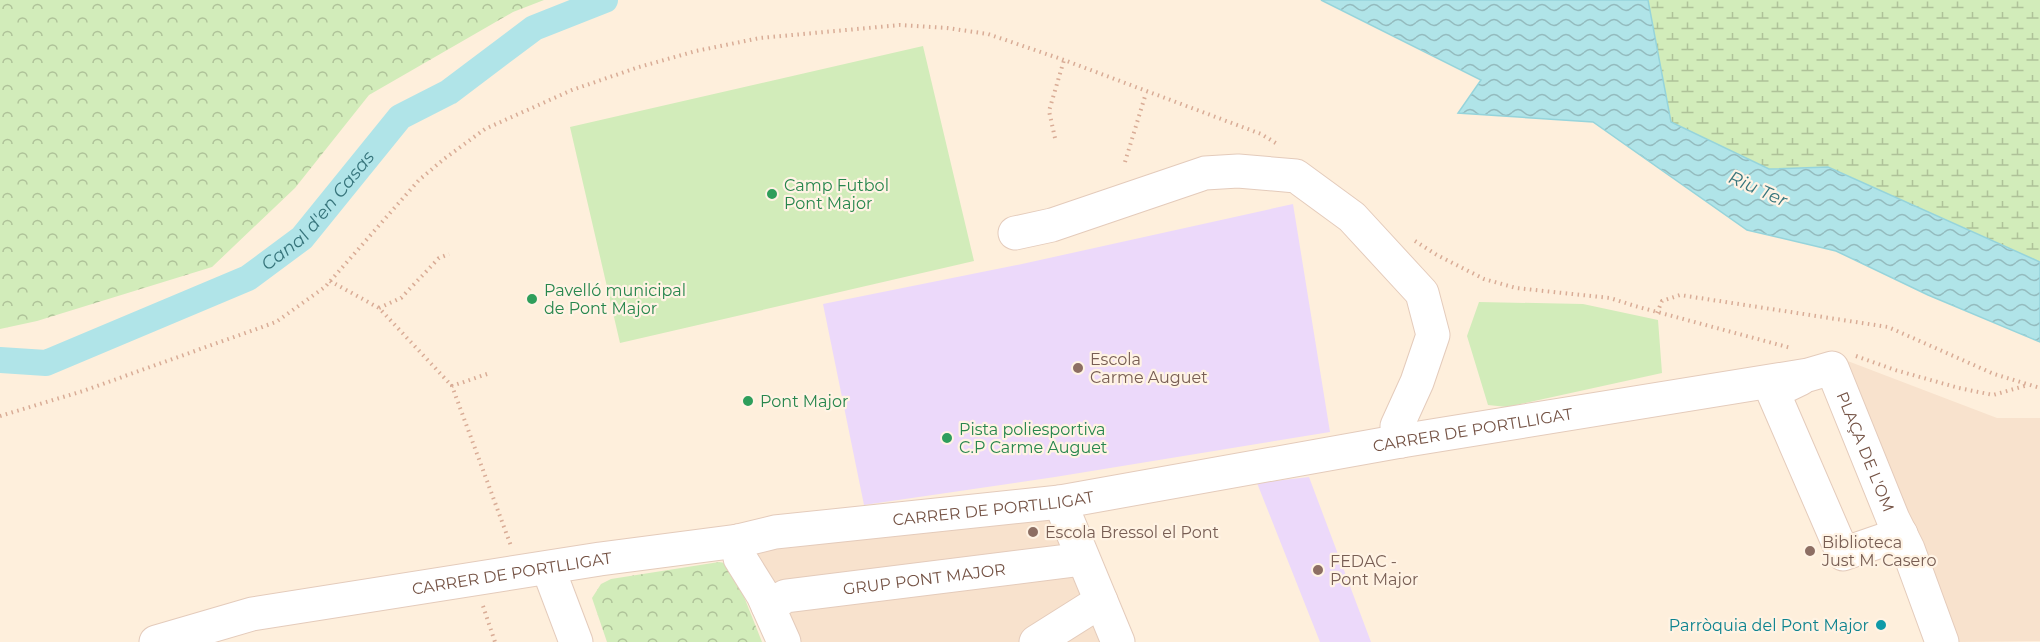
<svg xmlns="http://www.w3.org/2000/svg" width="2040" height="642" font-family="Montserrat,sans-serif">
	<style>
		.residential { fill: #f8e2cd }
		.education { fill: #ecd9fa }
		.grass { fill: #d2ecba }
		.forest { fill: url(#forest-crowns) }
		.wetland { fill: url(#wetland-marsh) }
		.water { fill: url(#water-waves); stroke: #96d4db; stroke-width: 1.5 }
		.lines { fill: none; stroke-linecap: round; stroke-linejoin: round }
		.canal { stroke: #b0e4e8; stroke-width: 26 }
		.minor-casing { stroke: #e4cbbb; stroke-width: 35 }
		.path { stroke: #d9ac96; stroke-width: 4; stroke-dasharray: 1.5 4.5; stroke-linecap: butt }
		.minor { stroke: #fff; stroke-width: 33 }
		.leisure-dot { fill: #2e9e5b; stroke: #fff3e4; stroke-width: 2 }
		.education-dot { fill: #8d6e63; stroke: #fff3e4; stroke-width: 2 }
		.culture-dot { fill: #0f9aa8; stroke: #fff3e4; stroke-width: 2 }
		.labels { text-anchor: middle; dominant-baseline: central; stroke-width: 4.5; stroke-linejoin: round; paint-order: stroke }
		.leisure-label { font-size: 16px; fill: #27864d; stroke: #fff3e4; text-anchor: start }
		.education-label { font-size: 16px; fill: #785e54; stroke: #fff3e4; text-anchor: start }
		.street-label { font-size: 16px; fill: #745244; stroke: #fff3e4 }
		.culture-label { font-size: 16px; fill: #0d838f; stroke: #fff3e4; text-anchor: end }
		.water-label { font-size: 18px; font-style: italic; fill: #37757c; stroke: #fff3e4 }
	</style>
	<defs>
		<pattern id="forest-crowns" width="20" height="18" patternUnits="userSpaceOnUse" patternTransform="scale(1.5)"><rect width="20" height="18" fill="#d2ecba"/><path d="M2 6a3 3 0 1 1 6 0M12 15a3 3 0 1 1 6 0" fill="none" stroke="#afc299"/></pattern>
		<pattern id="wetland-marsh" width="20" height="14" patternUnits="userSpaceOnUse" patternTransform="scale(1.5)"><rect width="20" height="14" fill="#d2ecba"/><path d="M1 5h8M5 5V1M11 12h8M15 12V8" fill="none" stroke="#afc299"/></pattern>
		<pattern id="water-waves" width="16" height="10" patternUnits="userSpaceOnUse" patternTransform="scale(1.5)"><rect width="16" height="10" fill="#b0e4e8"/><path d="M0 5q4-4 8 0t8 0" fill="none" stroke="#94bbbe"/></pattern>
	</defs>
	<rect width="100%" height="100%" fill="#feefdc"/>
	<path class="residential" d="M 1845,360 L 1997,418 L 2040,418 L 2040,641 L 1955,642 Z
		M 1053,516 L 1106,642 L 791,642 L 754,552 Z"/>
	<path class="education" d="M 1293,204 L 1330,432 L 1055,477 L 864,505 L 823,304 L 1022,264 Z
		M 1309,477 L 1371,642 L 1320,642 L 1257,483 Z"/>
	<path class="grass" d="M 923,46 L 974,261 L 620,343 L 570,127 Z
		M 1479,302 L 1583,304 L 1658,320 L 1662,373 L 1507,407 L 1488,405 L 1467,336 Z"/>
	<path class="forest" d="M 0,0 L 544,0 L 513,12 L 369,95 L 295,188 L 212,267 L 37,321 L 0,329 Z
		M 719,562 L 731,564 L 762,642 L 607,642 L 592,598 L 601,584 L 611,579 Z"/>
	<path class="wetland" d="M 1648,0 L 2040,0 L 2040,262 L 1828,167 L 1769,169 L 1671,122 Z"/>
	<path class="water" d="M 1321,0 L 1648,0 L 1671,122 L 1769,169 L 1828,167 L 2040,262 L 2040,342 L 1928,295 L 1836,251 L 1747,230 L 1593,122 L 1458,113 L 1481,80 Z"/>
	<g class="lines">
		<path class="canal" id="s1" d="M 0,360 L 46,363 L 248,278 L 302,238 L 400,117 L 449,92 L 534,28 L 605,0"/>
		<g class="minor-casing">
			<g id="minor">
				<path d="M 1015,233 L 1052,225 L 1205,173 L 1238,171 L 1296,176 L 1352,217 L 1422,293 L 1433,335 L 1417,382 L 1397,426 L 1401,441"/>
				<path d="M 1800,379 L 1773,392 L 1843,554 L 1901,534"/>
				<path d="M 1060,502 L 1118,642"/>
				<path d="M 738,541 L 740,558 L 763,595 L 784,642"/>
				<path d="M 548,568 L 576,642"/>
				<path id="s2" d="M 768,606 L 786,596 L 1083,559"/>
				<path id="s3" d="M 156,642 L 252,614 L 600,559 L 738,541 L 775,532 L 1060,502 L 1401,441 L 1808,375 L 1832,368 L 1893,519 L 1908,549 L 1942,642"/>
				<path d="M 1036,642 L 1101,601"/>
			</g>
		</g>
		<path class="path" d="M 1055,138 L 1049,111 L 1064,60
			M 1125,162 L 1146,93
			M 1415,241 L 1437,255 L 1484,279 L 1516,288 L 1610,298 L 1635,306 L 1791,348
			M 330,281 L 379,308 L 452,386
			M 379,308 L 401,298 L 439,258 L 449,254
			M 1657,313 L 1662,301 L 1680,295 L 1888,327 L 1994,374 L 2040,388
			M 1856,356 L 1895,370 L 1959,388 L 1993,395 L 2028,385
			M 487,374 L 452,386 L 511,546
			M 0,416 L 83,391 L 276,322 L 325,287 L 419,180 L 444,159 L 485,129 L 572,90 L 639,67 L 696,51 L 760,38 L 900,25 L 947,28 L 988,34 L 1064,60 L 1261,134 L 1279,145
			M 483,606 L 495,642"/>
		<use href="#minor" class="minor"/>
	</g>
	<g class="leisure-dot">
		<circle cx="772" cy="194" r="6"/>
		<circle cx="532" cy="299" r="6"/>
		<circle cx="748" cy="401" r="6"/>
		<circle cx="947" cy="438" r="6"/>
	</g>
	<g class="education-dot">
		<circle cx="1078" cy="368" r="6"/>
		<circle cx="1033" cy="532" r="6"/>
		<circle cx="1810" cy="551" r="6"/>
		<circle cx="1318" cy="570" r="6"/>
	</g>
	<circle class="culture-dot" cx="1881" cy="625" r="6"/>
	<g class="labels">
		<g class="leisure-label">
			<text x="784" y="185">Camp Futbol<tspan x="784" dy="18">Pont Major</tspan></text>
			<text x="544" y="290">Pavelló municipal<tspan x="544" dy="18">de Pont Major</tspan></text>
			<text x="760" y="401">Pont Major</text>
			<text x="959" y="429">Pista poliesportiva<tspan x="959" dy="18">C.P Carme Auguet</tspan></text>
		</g>
		<g class="education-label">
			<text x="1090" y="359">Escola<tspan x="1090" dy="18">Carme Auguet</tspan></text>
			<text x="1045" y="532">Escola Bressol el Pont</text>
			<text x="1822" y="542">Biblioteca<tspan x="1822" dy="18">Just M. Casero</tspan></text>
			<text x="1330" y="561">FEDAC -<tspan x="1330" dy="18">Pont Major</tspan></text>
		</g>
		<g class="street-label">
			<text stroke="none"><textPath href="#s3" startOffset="1335">CARRER DE PORTLLIGAT</textPath></text>
			<text stroke="none"><textPath href="#s3" startOffset="1790">PLAÇA DE L'OM</textPath></text>
			<text stroke="none"><textPath href="#s3" startOffset="849">CARRER DE PORTLLIGAT</textPath></text>
			<text stroke="none"><textPath href="#s3" startOffset="363">CARRER DE PORTLLIGAT</textPath></text>
			<text stroke="none"><textPath href="#s2" startOffset="160">GRUP PONT MAJOR</textPath></text>
		</g>
		<g class="culture-label">
			<text x="1869" y="625">Parròquia del Pont Major</text>
		</g>
		<g class="water-label">
			<text transform="translate(1758 189) rotate(24)">Riu Ter</text>
			<text stroke="none"><textPath href="#s1" startOffset="363">Canal d'en Casas</textPath></text>
		</g>
	</g>
</svg>
